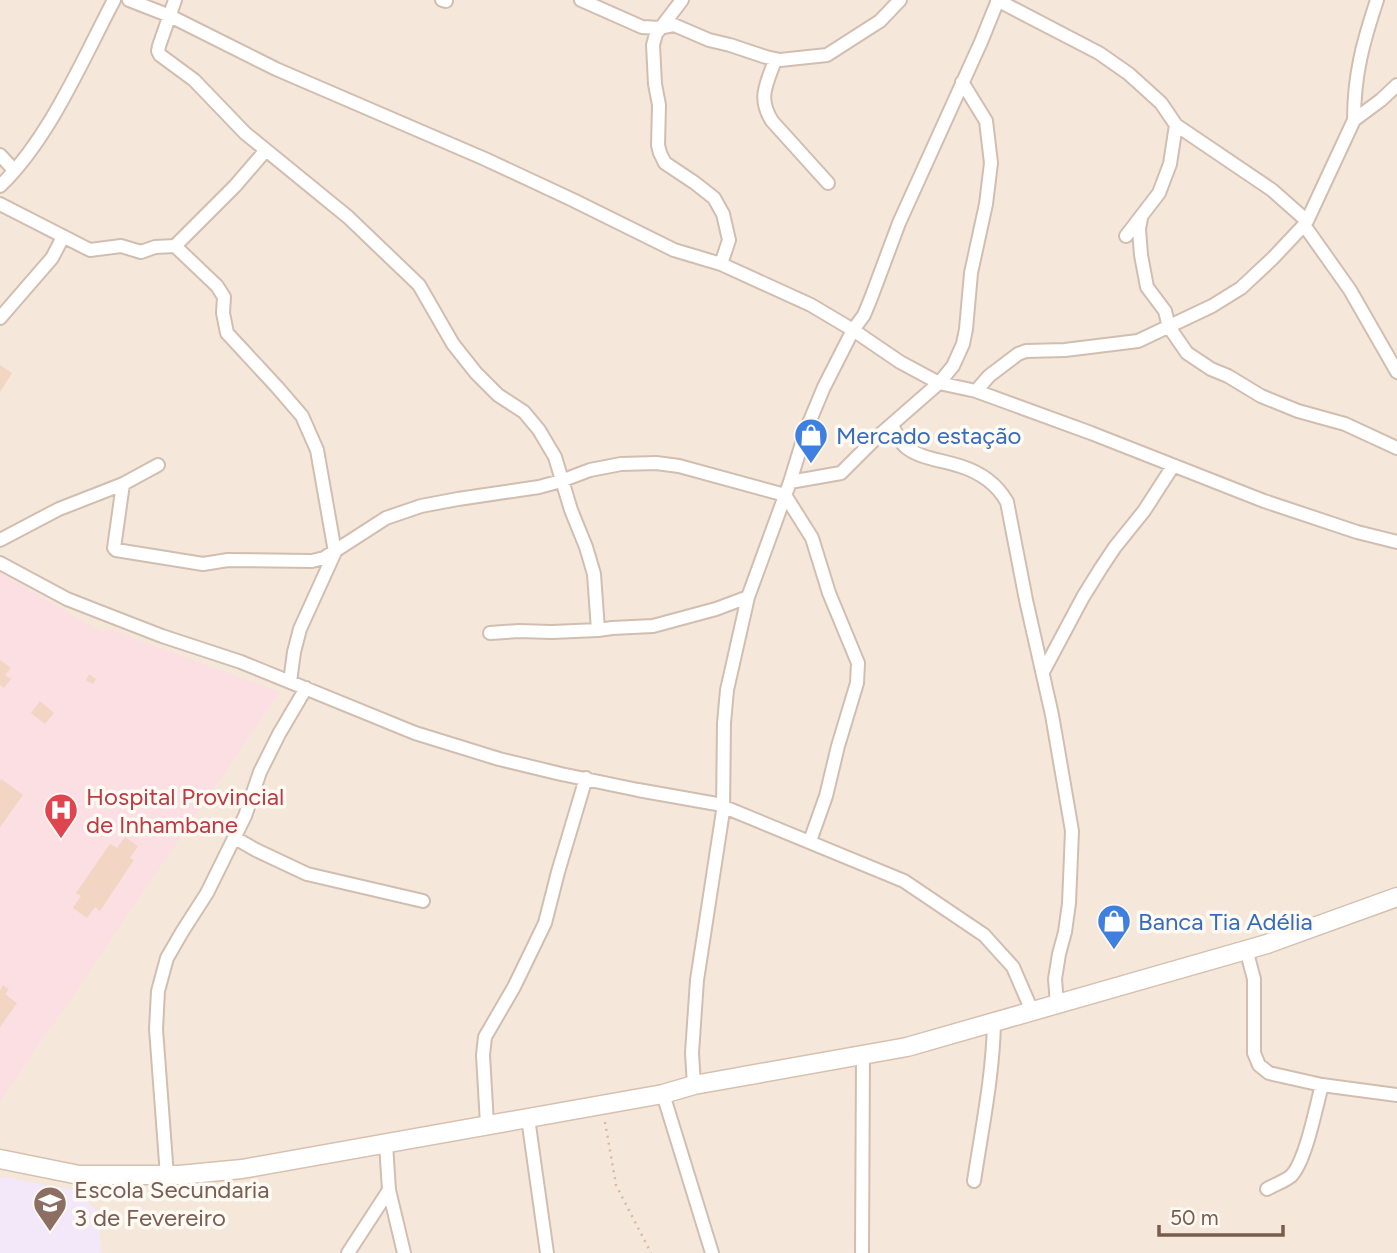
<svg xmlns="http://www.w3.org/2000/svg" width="1397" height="1253" font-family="Figtree,sans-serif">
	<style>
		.residential { fill: #f5e8da }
		.education { fill: #f3e8fa }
		.medical { fill: #fbdfe3; fill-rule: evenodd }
		.building { fill: #f3d5c3 }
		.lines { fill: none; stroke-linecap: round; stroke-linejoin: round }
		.minor-casing { stroke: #d1beb0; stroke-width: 16 }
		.secondary-casing { stroke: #d6c0b0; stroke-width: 21 }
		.path { stroke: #d9b8a5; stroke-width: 2.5; stroke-dasharray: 2 5; stroke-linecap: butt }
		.minor { stroke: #fff; stroke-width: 12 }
		.secondary { stroke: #fff; stroke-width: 18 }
		.labels { text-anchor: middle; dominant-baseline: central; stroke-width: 7; stroke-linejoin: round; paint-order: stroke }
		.shop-label { font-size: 24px; fill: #366cbe; stroke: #fffaf3; text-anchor: start }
		.health-label { font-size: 24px; fill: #be3a42; stroke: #fffaf3; text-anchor: start }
		.education-label { font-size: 24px; fill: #785e54; stroke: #fffaf3; text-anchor: start }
	</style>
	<rect width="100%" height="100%" fill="#fdf6ec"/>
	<path class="residential" d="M 0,0 L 1397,0 L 1397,1253 L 0,1253 Z"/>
	<path class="education" d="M 3,1177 L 78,1191 L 99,1214 L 101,1253 L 0,1253 L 0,1179 Z"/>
	<path class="medical" d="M 0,573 L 102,632 L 112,629 L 130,637 L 280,692 L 0,1102 L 0,1027 L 17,1003 L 5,994 L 8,989 L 4,985 L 0,991 L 0,827 L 23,795 L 1,780 L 0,781 L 0,685 L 5,688 L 11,679 L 5,675 L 10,668 L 0,660 ZM 40,702 L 54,713 L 45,724 L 31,713 ZM 110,844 L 134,861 L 100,911 L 95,907 L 87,918 L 74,908 L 81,896 L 77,893 Z"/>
	<path class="building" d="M 0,365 L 12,373 L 0,392 Z
		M 0,660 L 11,668 L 5,675 L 11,679 L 4,688 L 0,685 Z
		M 89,674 L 96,679 L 93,684 L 86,680 Z
		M 40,701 L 54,713 L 45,724 L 31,713 Z
		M 1,779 L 23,795 L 0,827 L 0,781 Z
		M 125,837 L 138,846 L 130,858 L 134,860 L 100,911 L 95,907 L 87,918 L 73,908 L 81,896 L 76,893 L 110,844 L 117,848 Z
		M 3,985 L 9,989 L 5,994 L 17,1003 L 0,1027 L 0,991 Z"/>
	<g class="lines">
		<g class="minor-casing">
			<path id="minor" d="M 129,0 L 170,16 L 276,69 L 485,159 L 573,200 L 674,250 L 721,264 L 811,305 L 853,330 L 900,362 L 939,383 L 976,391 L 1091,433 L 1264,501 L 1357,532 L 1397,542
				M 175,0 L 159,46 L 158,51 L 160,55 L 194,80 L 245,133 L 348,217 L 419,285 L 453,344 L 476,373 L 498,395 L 524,412 L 539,430 L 555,457 L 571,510 L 586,547 L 594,574 L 598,630
				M 442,0 L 446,1
				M 581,0 L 642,27 L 660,28 L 674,25 L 709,40 L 730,45 L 766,57 L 780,60 L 827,55 L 880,21 L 900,0
				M 682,0 L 656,34 L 653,45 L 655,84 L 659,105 L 658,145 L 660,153 L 665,163 L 695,183 L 714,198 L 723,214 L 729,240 L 721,264
				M 997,0 L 1099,53 L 1129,74 L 1161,103 L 1176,125 L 1272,190 L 1307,221 L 1304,225 L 1350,290 L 1397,372
				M 775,60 C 767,84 757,97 772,121 L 828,183
				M 1354,120 C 1354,75 1363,42 1377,0
				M 0,155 L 14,170
				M 0,186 C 49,139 82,61 114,0
				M 0,204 L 90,250 L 121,246 L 141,252 L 155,247 L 175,246 L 235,186 L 266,150
				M 1141,218 L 1139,229 L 1141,255 L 1147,287 L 1165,311 L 1169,327 L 1187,353 L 1211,369 L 1228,376 L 1261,396 L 1298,411 L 1345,424 L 1397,448
				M 1307,221 L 1354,120 L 1381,100 L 1397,85
				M 1126,236 L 1159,193 L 1170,164 L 1176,125
				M 175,246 L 217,286 L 224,297 L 223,313 L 227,333 L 277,387 L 302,416 L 317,450 L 335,552 L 300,629 L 294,652 L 290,682
				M 0,318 L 52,258 L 63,237
				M 976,391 L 989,376 L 1018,354 L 1026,351 L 1065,350 L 1138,341 L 1212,306 L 1241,288 L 1273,258 L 1304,225
				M 892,425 C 896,433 900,443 907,448 C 922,459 942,460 960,466 C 979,472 997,484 1007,502 L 1026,600 L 1052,715 L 1072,831 L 1069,903 L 1065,932 L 1059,954 L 1055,979 L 1057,1004
				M 790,482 L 841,473 L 875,439 L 939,383 L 953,366 L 963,344 L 966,329 L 971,273 L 986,204 L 991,163 L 986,121 L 962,82
				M 123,484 L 158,465
				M 0,540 L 59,509 L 123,484 L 114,548 L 116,550 L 203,564 L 228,560 L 312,561 L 324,558 L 386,518 L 421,506 L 458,499 L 539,487 L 561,481 L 590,470 L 621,464 L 656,463 L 679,466 L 785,495 L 812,538 L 829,593 L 858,663 L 857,683 L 838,746 L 826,796 L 810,841
				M 0,563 L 67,599 L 95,610 L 162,636 L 241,662 L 415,733 L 499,759 L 561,774 L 638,790 L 717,804 L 904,881 L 984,935 L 1013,967 L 1032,1011
				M 490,633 L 519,631 L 552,632 L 598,630 L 612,628 L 653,626 L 716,609 L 748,597
				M 1043,672 L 1083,597 L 1101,568 L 1115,547 L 1144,511 L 1173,466
				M 235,838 L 256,850 L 307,874 L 423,901
				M 1246,949 L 1254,979 L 1254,1053 L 1259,1065 L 1269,1073 L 1322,1085 L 1397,1095
				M 694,1085 L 692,1053 L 697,980 L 723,811 L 724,723 L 727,690 L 748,597 L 790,482 L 806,430 L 824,387 L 853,330 L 864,315 L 871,298 L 899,223 L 981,42 L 998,0
				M 663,1094 L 712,1253
				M 528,1118 L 547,1253
				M 487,1124 L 483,1055 L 485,1037 L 514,987 L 545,923 L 558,872 L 586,778
				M 167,1176 L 156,1029 L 158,991 L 167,958 L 182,932 L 207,893 L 245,816 L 260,772 L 279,734 L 306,688
				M 974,1181 C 982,1128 993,1076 994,1022
				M 1267,1189 C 1274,1185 1285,1181 1291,1176 C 1306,1161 1316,1106 1322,1085
				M 389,1190 L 404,1253
				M 348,1253 L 389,1190 L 386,1144
				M 862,1253 L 863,1055"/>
		</g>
		<g class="secondary-casing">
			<path id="secondary" d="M 0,1159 L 79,1175 L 179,1175 L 242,1169 L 663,1094 L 694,1085 L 907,1047 L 1267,944 L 1397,897"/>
		</g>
		<path class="path" d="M 605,1122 L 616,1185 L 651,1253"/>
		<use href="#minor" class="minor"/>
		<use href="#secondary" class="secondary"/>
	</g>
	<defs>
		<g id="shop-pin" transform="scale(1.75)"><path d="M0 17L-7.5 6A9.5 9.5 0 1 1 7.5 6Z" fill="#3f7fe0" stroke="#fffaf3"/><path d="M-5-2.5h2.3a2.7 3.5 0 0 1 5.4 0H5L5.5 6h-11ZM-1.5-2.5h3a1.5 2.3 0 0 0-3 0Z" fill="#fff"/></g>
		<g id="hospital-pin" transform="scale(1.75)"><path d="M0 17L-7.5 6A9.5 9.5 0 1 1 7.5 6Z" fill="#e0444e" stroke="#fffaf3"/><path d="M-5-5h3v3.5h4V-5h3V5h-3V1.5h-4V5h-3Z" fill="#fff"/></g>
		<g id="school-pin" transform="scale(1.75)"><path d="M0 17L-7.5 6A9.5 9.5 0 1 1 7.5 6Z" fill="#8d6e63" stroke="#fffaf3"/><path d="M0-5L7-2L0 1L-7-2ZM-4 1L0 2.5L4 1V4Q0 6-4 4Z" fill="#fff"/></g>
	</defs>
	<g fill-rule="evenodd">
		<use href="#shop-pin" x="811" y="435"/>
		<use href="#hospital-pin" x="61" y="810"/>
		<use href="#shop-pin" x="1114" y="921"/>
		<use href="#school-pin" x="50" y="1203"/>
	</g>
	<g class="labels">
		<g class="shop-label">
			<text x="836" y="435">Mercado estação</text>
			<text x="1138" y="921">Banca Tia Adélia</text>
		</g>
		<g class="health-label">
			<text x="86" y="796">Hospital Provincial<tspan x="86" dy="28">de Inhambane</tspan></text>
		</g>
		<g class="education-label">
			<text x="74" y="1189">Escola Secundaria<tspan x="74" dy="28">3 de Fevereiro</tspan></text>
		</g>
	</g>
	<path d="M1159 1225v10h124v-10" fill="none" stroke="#7a5c4d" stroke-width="3.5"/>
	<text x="1170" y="1225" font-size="21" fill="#7a5c4d" stroke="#fffaf3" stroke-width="5" paint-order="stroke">50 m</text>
</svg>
